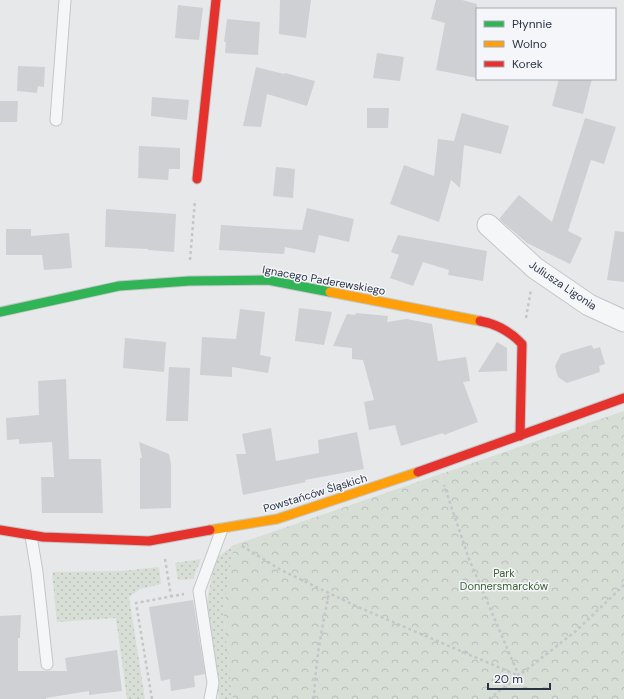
<svg xmlns="http://www.w3.org/2000/svg" width="624" height="699" font-family="'DM Sans',sans-serif">
	<style>
		.grass { fill: url(#grass-dots) }
		.park { fill: url(#park-crowns) }
		.building { fill: #ced0d3 }
		.lines { fill: none; stroke-linecap: round; stroke-linejoin: round }
		.lane-casing { stroke: #c4c6c8; stroke-width: 13 }
		.street-casing { stroke: #c4c6c8; stroke-width: 23 }
		.fast-casing { stroke: #c4c6c8; stroke-width: 11 }
		.slow-casing { stroke: #c4c6c8; stroke-width: 11 }
		.jam-casing { stroke: #c4c6c8; stroke-width: 11 }
		.path { stroke: #c5c6ca; stroke-width: 2.5; stroke-dasharray: 3 3; stroke-linecap: butt }
		.lane { stroke: #f5f6f7; stroke-width: 11 }
		.street { stroke: #f5f6f7; stroke-width: 21 }
		.fast { stroke: #30b455; stroke-width: 9 }
		.slow { stroke: #ff9f0a; stroke-width: 9 }
		.jam { stroke: #e5322d; stroke-width: 9 }
		.labels { text-anchor: middle; dominant-baseline: central; stroke-width: 3; stroke-linejoin: round; paint-order: stroke }
		.street-label { font-size: 11px; fill: #2b3445; stroke: #f4f6f9 }
		.park-label { font-size: 11px; fill: #3f6138; stroke: #f4f6f9 }
	</style>
	<defs>
		<pattern id="grass-dots" width="8" height="8" patternUnits="userSpaceOnUse"><rect width="8" height="8" fill="#d6ded6"/><path d="M2 2h.1M6 6h.1" fill="none" stroke="#b8bfb9" stroke-width="1.8" stroke-linecap="round"/></pattern>
		<pattern id="park-crowns" width="20" height="18" patternUnits="userSpaceOnUse"><rect width="20" height="18" fill="#d6ded6"/><path d="M2 6a3 3 0 1 1 6 0M12 15a3 3 0 1 1 6 0" fill="none" stroke="#b8bfb9"/></pattern>
	</defs>
	<rect width="100%" height="100%" fill="#e6e8ea"/>
	<path class="grass" d="M 234,545 L 223,611 L 233,699 L 219,699 L 207,601 L 215,559 Z
		M 201,559 L 193,579 L 178,580 L 175,563 Z
		M 159,567 L 161,584 L 140,589 L 129,597 L 145,699 L 127,699 L 116,618 L 57,622 L 52,572 L 122,571 Z"/>
	<path class="park" d="M 624,411 L 624,699 L 233,699 L 223,611 L 234,545 Z"/>
	<path class="building" d="M 280,0 L 311,0 L 306,38 L 279,34 Z
		M 436,0 L 462,0 L 477,4 L 477,78 L 436,70 L 445,23 L 431,19 Z
		M 178,5 L 203,8 L 199,40 L 175,38 Z
		M 227,19 L 260,22 L 258,55 L 225,53 L 226,42 L 224,42 Z
		M 377,53 L 404,57 L 400,81 L 373,78 Z
		M 18,66 L 45,67 L 44,87 L 38,86 L 37,93 L 17,91 Z
		M 256,67 L 284,74 L 285,73 L 315,81 L 307,106 L 267,94 L 261,127 L 243,126 Z
		M 559,79 L 592,79 L 583,114 L 552,106 Z
		M 152,97 L 189,100 L 187,120 L 151,116 Z
		M 0,101 L 18,101 L 17,122 L 0,122 Z
		M 367,108 L 389,108 L 388,128 L 367,128 Z
		M 462,113 L 509,126 L 501,154 L 464,145 L 460,188 L 451,180 L 439,222 L 390,204 L 404,165 L 434,176 L 438,139 L 454,141 Z
		M 585,118 L 616,127 L 604,164 L 591,160 L 568,231 L 582,238 L 570,264 L 527,243 L 499,219 L 519,195 L 552,222 Z
		M 139,146 L 180,148 L 180,169 L 169,169 L 168,180 L 138,178 Z
		M 276,167 L 295,169 L 293,198 L 273,196 Z
		M 307,208 L 354,219 L 349,242 L 319,235 L 315,253 L 285,247 L 284,254 L 219,250 L 221,225 L 302,230 Z
		M 106,209 L 176,214 L 174,252 L 148,250 L 148,249 L 105,247 Z
		M 6,229 L 31,229 L 31,236 L 69,233 L 72,268 L 44,270 L 42,255 L 6,255 Z
		M 615,231 L 624,232 L 624,282 L 607,280 Z
		M 398,235 L 487,251 L 483,281 L 448,275 L 449,270 L 423,262 L 413,286 L 390,278 L 399,255 L 391,252 Z
		M 299,308 L 332,312 L 324,345 L 295,341 Z
		M 240,309 L 265,312 L 260,355 L 271,357 L 268,373 L 232,367 L 232,377 L 200,375 L 202,337 L 236,339 Z
		M 356,313 L 388,316 L 387,322 L 407,319 L 432,324 L 438,361 L 466,357 L 470,381 L 463,382 L 478,422 L 444,435 L 443,433 L 401,446 L 395,425 L 369,430 L 364,402 L 374,400 L 363,360 L 352,359 L 352,348 L 333,346 L 347,314 L 355,315 Z
		M 125,338 L 166,342 L 164,372 L 123,368 Z
		M 497,342 L 507,348 L 507,371 L 478,372 Z
		M 591,345 L 594,349 L 600,347 L 605,364 L 599,366 L 600,372 L 567,383 L 558,377 L 555,366 L 561,354 Z
		M 169,367 L 190,368 L 188,421 L 166,421 Z
		M 66,379 L 69,459 L 101,459 L 103,513 L 42,513 L 41,477 L 54,477 L 52,442 L 19,444 L 19,439 L 7,440 L 6,418 L 39,415 L 38,381 Z
		M 271,428 L 276,461 L 319,453 L 318,440 L 357,432 L 364,469 L 305,480 L 306,482 L 243,495 L 236,454 L 246,454 L 242,434 Z
		M 139,442 L 169,454 L 171,465 L 171,508 L 140,509 L 140,458 L 142,458 Z
		M 193,600 L 205,674 L 194,676 L 195,687 L 171,691 L 170,679 L 161,681 L 149,607 Z
		M 21,615 L 20,638 L 18,638 L 18,671 L 67,671 L 65,658 L 117,650 L 122,691 L 89,695 L 89,691 L 46,698 L 46,699 L 0,699 L 0,616 Z"/>
	<g class="lines">
		<g class="lane-casing">
			<path id="lane" d="M 56,120 L 65,0
				M 31,536 L 37,572 L 47,664
				M 210,699 L 213,683 L 199,591 L 222,529"/>
		</g>
		<g class="street-casing">
			<path id="street" d="M 488,225 L 535,268 L 589,305 L 624,321"/>
		</g>
		<g class="fast-casing">
			<path id="fast" d="M 0,312 L 119,286 L 189,281 L 268,280 L 330,292"/>
		</g>
		<g class="slow-casing">
			<path id="slow" d="M 330,292 L 480,321
				M 210,530 L 277,519 L 418,472"/>
		</g>
		<g class="jam-casing">
			<path id="jam" d="M 197,179 L 216,0
				M 480,321 C 496,324 511,332 522,344 L 520,436
				M 418,472 L 624,398
				M 0,530 L 43,537 L 149,541 L 210,530"/>
		</g>
		<path class="path" d="M 190,260 L 195,200
			M 526,318 L 531,290
			M 242,546 L 281,570 L 358,607 L 519,676 L 469,559 L 444,485
			M 165,559 L 171,596
			M 152,699 L 136,603 L 184,594
			M 314,699 C 315,663 322,628 329,593
			M 489,699 L 576,631 L 624,585"/>
		<use href="#lane" class="lane"/>
		<use href="#street" class="street"/>
		<use href="#fast" class="fast"/>
		<use href="#slow" class="slow"/>
		<use href="#jam" class="jam"/>
	</g>
	<g class="labels">
		<g class="street-label">
			<text transform="translate(324 280) rotate(10)">Ignacego Paderewskiego</text>
			<text transform="translate(563 285) rotate(34)">Juliusza Ligonia</text>
			<text transform="translate(315 493) rotate(-17)">Powstańców Śląskich</text>
		</g>
		<g class="park-label">
			<text x="504" y="573">Park<tspan x="504" dy="13">Donnersmarcków</tspan></text>
		</g>
	</g>
	<rect x="476" y="8" width="140" height="72" fill="#f4f6f9" stroke="#a4a8b1"/>
	<rect x="484" y="21" width="20" height="6" fill="#30b455" stroke="#a4a8b1"/>
	<text x="512" y="28" font-size="12" fill="#2b3445">Płynnie</text>
	<rect x="484" y="41" width="20" height="6" fill="#ff9f0a" stroke="#a4a8b1"/>
	<text x="512" y="48" font-size="12" fill="#2b3445">Wolno</text>
	<rect x="484" y="61" width="20" height="6" fill="#e5322d" stroke="#a4a8b1"/>
	<text x="512" y="68" font-size="12" fill="#2b3445">Korek</text>
	<path d="M488 683v6h62v-6" fill="none" stroke="#2b3445" stroke-width="2"/>
	<text x="494" y="683" font-size="12" fill="#2b3445" stroke="#f4f6f9" stroke-width="3" paint-order="stroke">20 m</text>
</svg>
